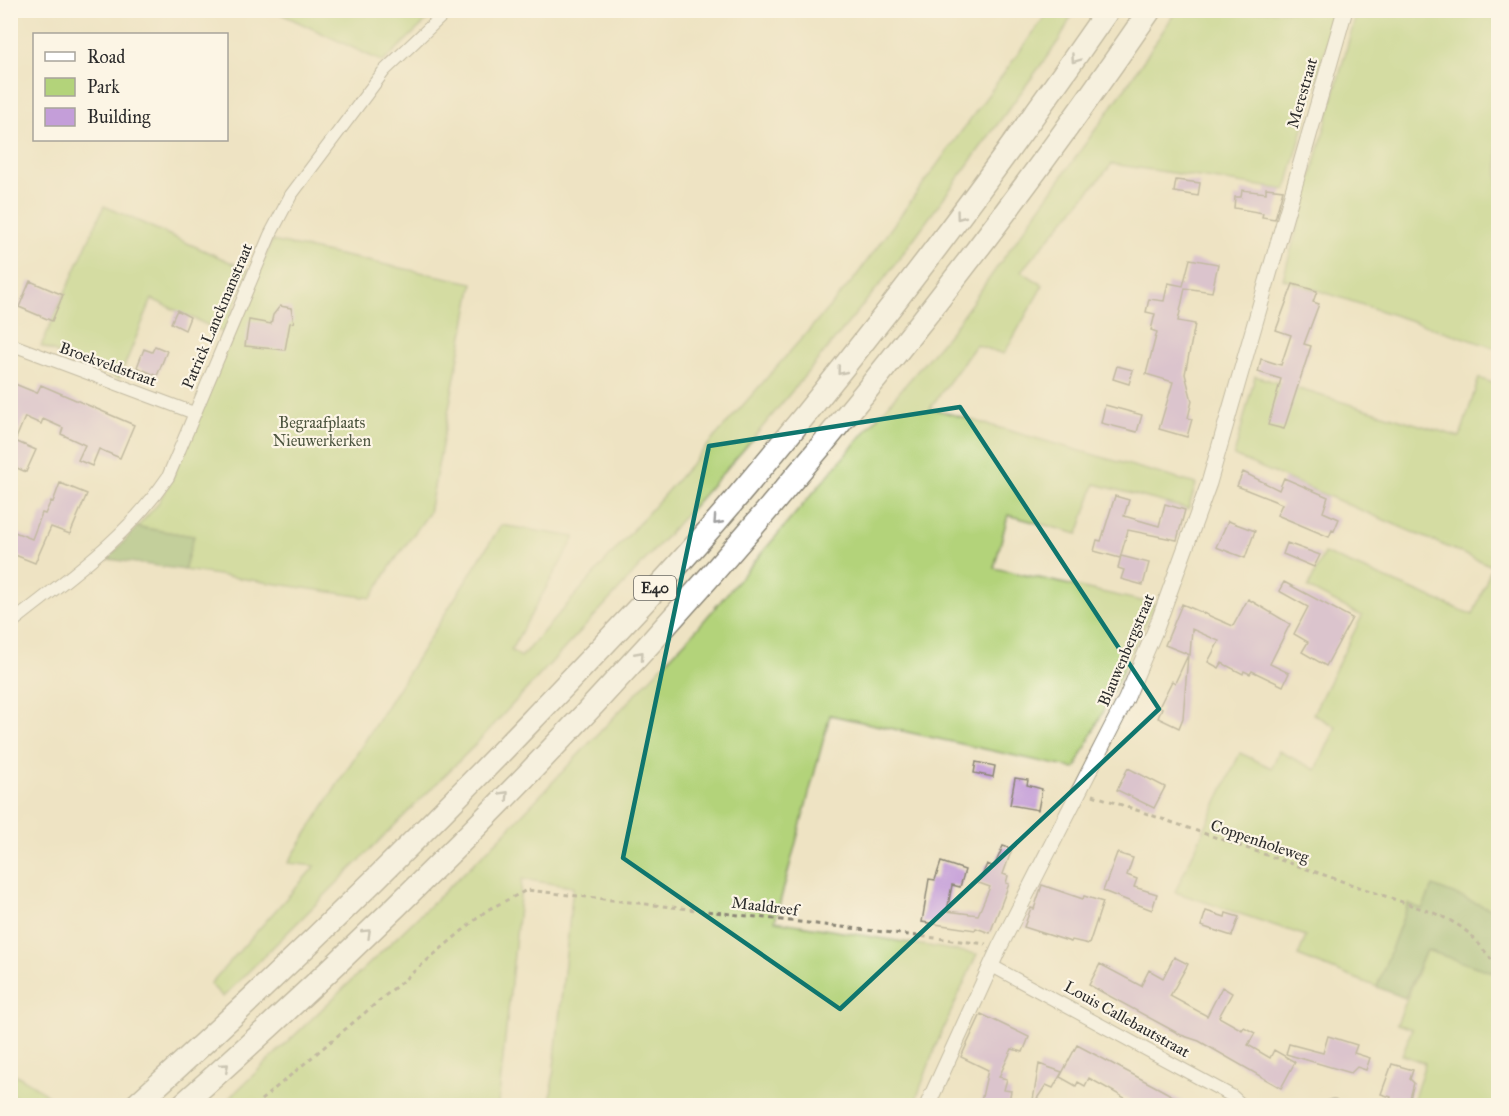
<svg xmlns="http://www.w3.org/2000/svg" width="1509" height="1116" font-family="'IM FELL Great Primer',serif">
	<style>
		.green { fill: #b3d37a; stroke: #6f7f52; stroke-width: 1.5 }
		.forest { fill: #8eb56a; stroke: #5c704a; stroke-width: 1.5 }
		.building { fill: #c49ed9 }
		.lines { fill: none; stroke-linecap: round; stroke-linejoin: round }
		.minor-casing { stroke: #8c8777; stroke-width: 14 }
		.tertiary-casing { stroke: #8c8777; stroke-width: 17 }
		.motorway-casing { stroke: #8c8777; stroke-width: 25 }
		.path { stroke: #8c8777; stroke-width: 3; stroke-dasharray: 4.5 4.5; stroke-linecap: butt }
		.minor { stroke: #fff; stroke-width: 12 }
		.tertiary { stroke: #fff; stroke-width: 15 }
		.motorway { stroke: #fff; stroke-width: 22 }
		.oneway { stroke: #a0a0a0 }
		.marked { fill: none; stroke: #0f766e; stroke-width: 4.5; stroke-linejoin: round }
		.labels { text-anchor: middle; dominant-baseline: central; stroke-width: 4.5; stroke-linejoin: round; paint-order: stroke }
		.shield { fill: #fcf5e5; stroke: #6a6863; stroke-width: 1.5 }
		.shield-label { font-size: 15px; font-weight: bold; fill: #2b2b2b }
		.street-label { font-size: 16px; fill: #2b2b2b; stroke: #fcf5e5 }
		.park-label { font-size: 16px; fill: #4d553f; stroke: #fcf5e5 }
	</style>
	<rect width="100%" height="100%" fill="#fcf5e5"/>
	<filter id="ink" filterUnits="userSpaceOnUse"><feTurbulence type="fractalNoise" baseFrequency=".0167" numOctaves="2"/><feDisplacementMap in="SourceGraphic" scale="12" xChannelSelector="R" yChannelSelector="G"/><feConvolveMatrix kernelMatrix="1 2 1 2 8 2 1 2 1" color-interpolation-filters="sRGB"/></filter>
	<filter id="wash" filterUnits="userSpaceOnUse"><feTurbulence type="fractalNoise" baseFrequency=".008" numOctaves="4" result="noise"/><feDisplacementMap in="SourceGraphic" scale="24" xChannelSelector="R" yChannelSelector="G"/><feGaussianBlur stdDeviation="1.35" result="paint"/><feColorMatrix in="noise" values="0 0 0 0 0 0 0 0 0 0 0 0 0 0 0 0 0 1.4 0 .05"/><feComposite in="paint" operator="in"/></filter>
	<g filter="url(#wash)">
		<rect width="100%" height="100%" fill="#eee3c3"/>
		<path class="green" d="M 275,11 L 437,10 L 437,11 L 383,62 Z
			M 1049,11 L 1074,11 L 1060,39 L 882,282 L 746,447 L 614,595 L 473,747 L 223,997 L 210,984 L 315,866 L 288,863 L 501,525 L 575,537 L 511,650 L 521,657 L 854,279 Z
			M 1176,11 L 1336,11 L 1286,190 L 1112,164 L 1021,271 L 1043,285 L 1004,354 L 976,345 L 930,408 L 1196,484 L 1188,509 L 1095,484 L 1078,534 L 1008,515 L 994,568 L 1155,604 L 1075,769 L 830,715 L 775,921 L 977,954 L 937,1043 L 914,1105 L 550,1105 L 573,887 L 522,879 L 498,1105 L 221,1106 L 499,839 L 696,630 L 953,329 L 1128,84 Z
			M 1357,11 L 1498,11 L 1498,349 L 1283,279 Z
			M 104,206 L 248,270 L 224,333 L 152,299 L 119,379 L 41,346 Z
			M 272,241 L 473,283 L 429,513 L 390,567 L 371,598 L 184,570 L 193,536 L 137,527 L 157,505 L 172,478 Z
			M 1255,376 L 1460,437 L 1479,378 L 1498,385 L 1498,907 L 1497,912 L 1422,909 L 1408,904 L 1377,987 L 1298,956 L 1306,936 L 1175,892 L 1240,753 L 1272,768 L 1279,751 L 1316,770 L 1336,727 L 1313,714 L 1362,616 L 1308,588 L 1324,553 L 1473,615 L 1492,566 L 1234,456 Z
			M 1426,950 L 1498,974 L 1498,1105 L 1412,1105 L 1425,1063 L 1402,1055 L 1412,1029 L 1397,1024 Z
			M 10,1071 L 38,1088 L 58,1105 L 24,1105 L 11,1093 Z"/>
		<path class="forest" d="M 137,527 L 194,536 L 184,570 L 108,559 Z
			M 1433,886 L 1496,911 L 1498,907 L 1498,974 L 1426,950 L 1405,998 L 1377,987 L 1408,904 L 1422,909 Z"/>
		<g id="blocks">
			<path class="building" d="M 1176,180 L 1200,183 L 1198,196 L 1174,192 Z
				M 1266,188 L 1283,190 L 1275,219 L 1262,217 L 1263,213 L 1234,208 L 1235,197 L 1241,197 L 1242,190 L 1266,193 Z
				M 1190,259 L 1218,264 L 1212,292 L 1185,288 L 1178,321 L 1195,324 L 1185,374 L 1192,401 L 1188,418 L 1192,419 L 1187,437 L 1159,429 L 1173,382 L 1146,374 L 1157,332 L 1151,330 L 1155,314 L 1146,312 L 1149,299 L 1164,301 L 1168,283 L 1183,286 Z
				M 30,281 L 63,295 L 52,321 L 19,307 Z
				M 1293,284 L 1317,291 L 1313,302 L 1319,304 L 1304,344 L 1311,346 L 1284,429 L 1268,425 L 1281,379 L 1258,372 L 1261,359 L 1281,365 L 1291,335 L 1276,330 Z
				M 280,306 L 291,308 L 294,322 L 290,323 L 285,350 L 245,346 L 249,320 L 271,324 L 273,315 Z
				M 177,310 L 190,317 L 185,330 L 171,323 Z
				M 155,346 L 167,351 L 157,376 L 137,367 L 144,349 L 152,352 Z
				M 1117,366 L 1133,370 L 1129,384 L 1113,379 Z
				M 10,382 L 37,393 L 41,385 L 134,425 L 120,458 L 99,449 L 92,466 L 78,460 L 85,445 L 61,434 L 63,428 L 43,419 L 41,424 L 25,417 L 15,441 L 36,450 L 26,472 L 10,465 Z
				M 1105,405 L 1142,415 L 1137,432 L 1101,423 Z
				M 1243,472 L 1279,490 L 1284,478 L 1328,497 L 1323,512 L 1339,519 L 1334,531 L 1332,530 L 1329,537 L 1277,515 L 1282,504 L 1237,486 Z
				M 60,483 L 87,494 L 70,534 L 51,527 L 35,563 L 10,553 L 10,530 L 32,539 L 42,513 L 45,514 L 51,501 L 53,502 Z
				M 1115,496 L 1129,500 L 1124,516 L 1159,526 L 1165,504 L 1185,510 L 1177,540 L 1128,530 L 1120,558 L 1094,551 L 1097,540 L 1101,541 Z
				M 1228,521 L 1255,531 L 1245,558 L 1216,547 Z
				M 1287,543 L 1320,555 L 1314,567 L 1283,554 Z
				M 1121,556 L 1149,563 L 1143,585 L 1121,579 L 1124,570 L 1118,568 Z
				M 1284,582 L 1352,618 L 1326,666 L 1302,652 L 1308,642 L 1294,634 L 1308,607 L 1279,591 Z
				M 1248,599 L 1290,624 L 1270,664 L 1289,673 L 1283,686 L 1252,671 L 1250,674 L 1244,671 L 1243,674 L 1222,663 L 1219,668 L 1208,662 L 1219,641 L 1192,629 L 1190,655 L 1165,645 L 1182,604 L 1233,626 Z
				M 1188,655 L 1183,718 L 1179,728 L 1158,718 L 1162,708 L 1159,707 L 1172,681 L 1175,683 Z
				M 976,762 L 995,766 L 993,777 L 974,773 Z
				M 1128,768 L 1165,787 L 1154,808 L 1117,790 Z
				M 1015,778 L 1028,780 L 1027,785 L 1042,789 L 1038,810 L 1010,805 Z
				M 1003,846 L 1012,849 L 1003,874 L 1008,876 L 1006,883 L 1009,884 L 990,933 L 976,928 L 975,930 L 922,922 L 929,879 L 935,880 L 941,862 L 965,870 L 960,887 L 952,885 L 947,911 L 978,915 L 990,887 L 979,883 L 987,864 L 994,867 Z
				M 1117,853 L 1133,858 L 1127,875 L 1137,879 L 1134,887 L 1157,894 L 1152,910 L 1103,891 Z
				M 1042,885 L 1083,899 L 1084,896 L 1103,902 L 1089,944 L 1072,940 L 1071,942 L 1024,927 L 1031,908 L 1034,909 Z
				M 1206,911 L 1225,917 L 1226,913 L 1239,917 L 1232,936 L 1201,926 Z
				M 1174,957 L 1188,964 L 1170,996 L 1207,1016 L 1222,987 L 1232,993 L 1219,1017 L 1242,1030 L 1244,1027 L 1255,1033 L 1248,1045 L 1270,1058 L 1274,1050 L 1295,1062 L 1281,1088 L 1199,1041 L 1181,1035 L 1089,985 L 1100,964 L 1141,986 L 1149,970 L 1163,978 Z
				M 981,1014 L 1029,1037 L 1023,1052 L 1012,1049 L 999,1077 L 1007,1079 L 1004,1090 L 1011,1091 L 1008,1106 L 980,1106 L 988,1070 L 961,1057 Z
				M 1328,1036 L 1357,1045 L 1354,1053 L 1370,1058 L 1366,1070 L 1357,1067 L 1351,1073 L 1286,1054 L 1289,1044 L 1323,1053 Z
				M 1077,1045 L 1162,1090 L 1190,1106 L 1139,1106 L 1089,1078 L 1085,1086 L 1078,1082 L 1076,1086 L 1060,1077 Z
				M 1039,1064 L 1062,1072 L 1053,1088 L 1046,1085 L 1032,1106 Z
				M 1392,1064 L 1413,1070 L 1410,1079 L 1414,1083 L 1408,1106 L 1390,1100 L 1391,1097 L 1381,1094 Z"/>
		</g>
	</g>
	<g filter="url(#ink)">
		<use href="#blocks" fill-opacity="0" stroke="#8c8777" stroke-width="1.5"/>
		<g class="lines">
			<g class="minor-casing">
				<path id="minor" d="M 10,344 L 194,413
					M 10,624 C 69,577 125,540 168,477 L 270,235 L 291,195 L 384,71 L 448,10
					M 992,966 L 1232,1096 L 1243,1106
					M 1331,1106 L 1333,1105"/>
			</g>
			<g class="tertiary-casing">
				<path id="tertiary" d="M 927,1106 L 999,948 L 1126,699 L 1157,626 L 1209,483 L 1345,10"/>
			</g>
			<g class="motorway-casing">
				<path id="motorway" d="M 135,1106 C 272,982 404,854 532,720 C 598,651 665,582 727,509 C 863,349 989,182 1108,10
					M 181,1106 C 548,782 874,413 1150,10"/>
			</g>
			<path class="path" d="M 1093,795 L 1434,913 C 1471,929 1474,938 1498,968
				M 254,1106 L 487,910 L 527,890 L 986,944"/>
			<use href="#minor" class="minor"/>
			<use href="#tertiary" class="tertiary"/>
			<use href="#motorway" class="motorway"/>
		</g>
		<defs><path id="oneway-chevron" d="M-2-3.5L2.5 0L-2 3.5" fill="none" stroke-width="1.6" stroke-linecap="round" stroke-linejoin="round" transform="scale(1.5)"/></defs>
		<g class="oneway">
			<use href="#oneway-chevron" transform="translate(1075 59) rotate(125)"/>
			<use href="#oneway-chevron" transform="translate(960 216) rotate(127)"/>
			<use href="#oneway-chevron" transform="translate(841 371) rotate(129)"/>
			<use href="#oneway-chevron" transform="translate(717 521) rotate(132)"/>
			<use href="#oneway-chevron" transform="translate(640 655) rotate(-48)"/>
			<use href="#oneway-chevron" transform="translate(505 795) rotate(-46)"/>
			<use href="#oneway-chevron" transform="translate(367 933) rotate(-44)"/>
			<use href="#oneway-chevron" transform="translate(225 1067) rotate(-41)"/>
		</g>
	</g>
	<path d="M0 0H1509V1116H0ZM 960,407 L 1159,709 L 840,1009 L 623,858 L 709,446 Z" fill="#eee3c3" fill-opacity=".55" fill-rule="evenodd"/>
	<path class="marked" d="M 960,407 L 1159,709 L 840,1009 L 623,858 L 709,446 Z"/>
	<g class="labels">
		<rect class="shield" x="634" y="576" width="42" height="24" rx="4.5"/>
		<g class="shield-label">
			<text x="655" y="588">E40</text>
		</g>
		<g class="street-label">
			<text transform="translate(1302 93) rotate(-74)">Merestraat</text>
			<text transform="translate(217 316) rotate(-67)">Patrick Lanckmanstraat</text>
			<text transform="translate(108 364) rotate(20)">Broekveldstraat</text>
			<text transform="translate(1126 650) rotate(-67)">Blauwenbergstraat</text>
			<text transform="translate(1260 841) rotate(19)">Coppenholeweg</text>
			<text transform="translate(765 906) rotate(7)">Maaldreef</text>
			<text transform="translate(1127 1019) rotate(29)">Louis Callebautstraat</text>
		</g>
		<g class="park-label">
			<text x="322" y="422">Begraafplaats<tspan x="322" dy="18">Nieuwerkerken</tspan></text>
		</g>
	</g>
	<rect width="1509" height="1116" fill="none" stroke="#fcf5e5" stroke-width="36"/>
	<rect x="33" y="33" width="195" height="108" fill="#fcf5e5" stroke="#a8a49b" stroke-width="1.5"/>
	<rect x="45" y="52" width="30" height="9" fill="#ffffff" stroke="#a8a49b" stroke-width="1.5"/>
	<text x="87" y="63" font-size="18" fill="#2b2b2b">Road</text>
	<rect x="45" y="78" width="30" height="18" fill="#b3d37a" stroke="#a8a49b" stroke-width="1.5"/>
	<text x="87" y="93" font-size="18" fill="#2b2b2b">Park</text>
	<rect x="45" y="108" width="30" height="18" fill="#c49ed9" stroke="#a8a49b" stroke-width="1.5"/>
	<text x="87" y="123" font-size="18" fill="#2b2b2b">Building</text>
</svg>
